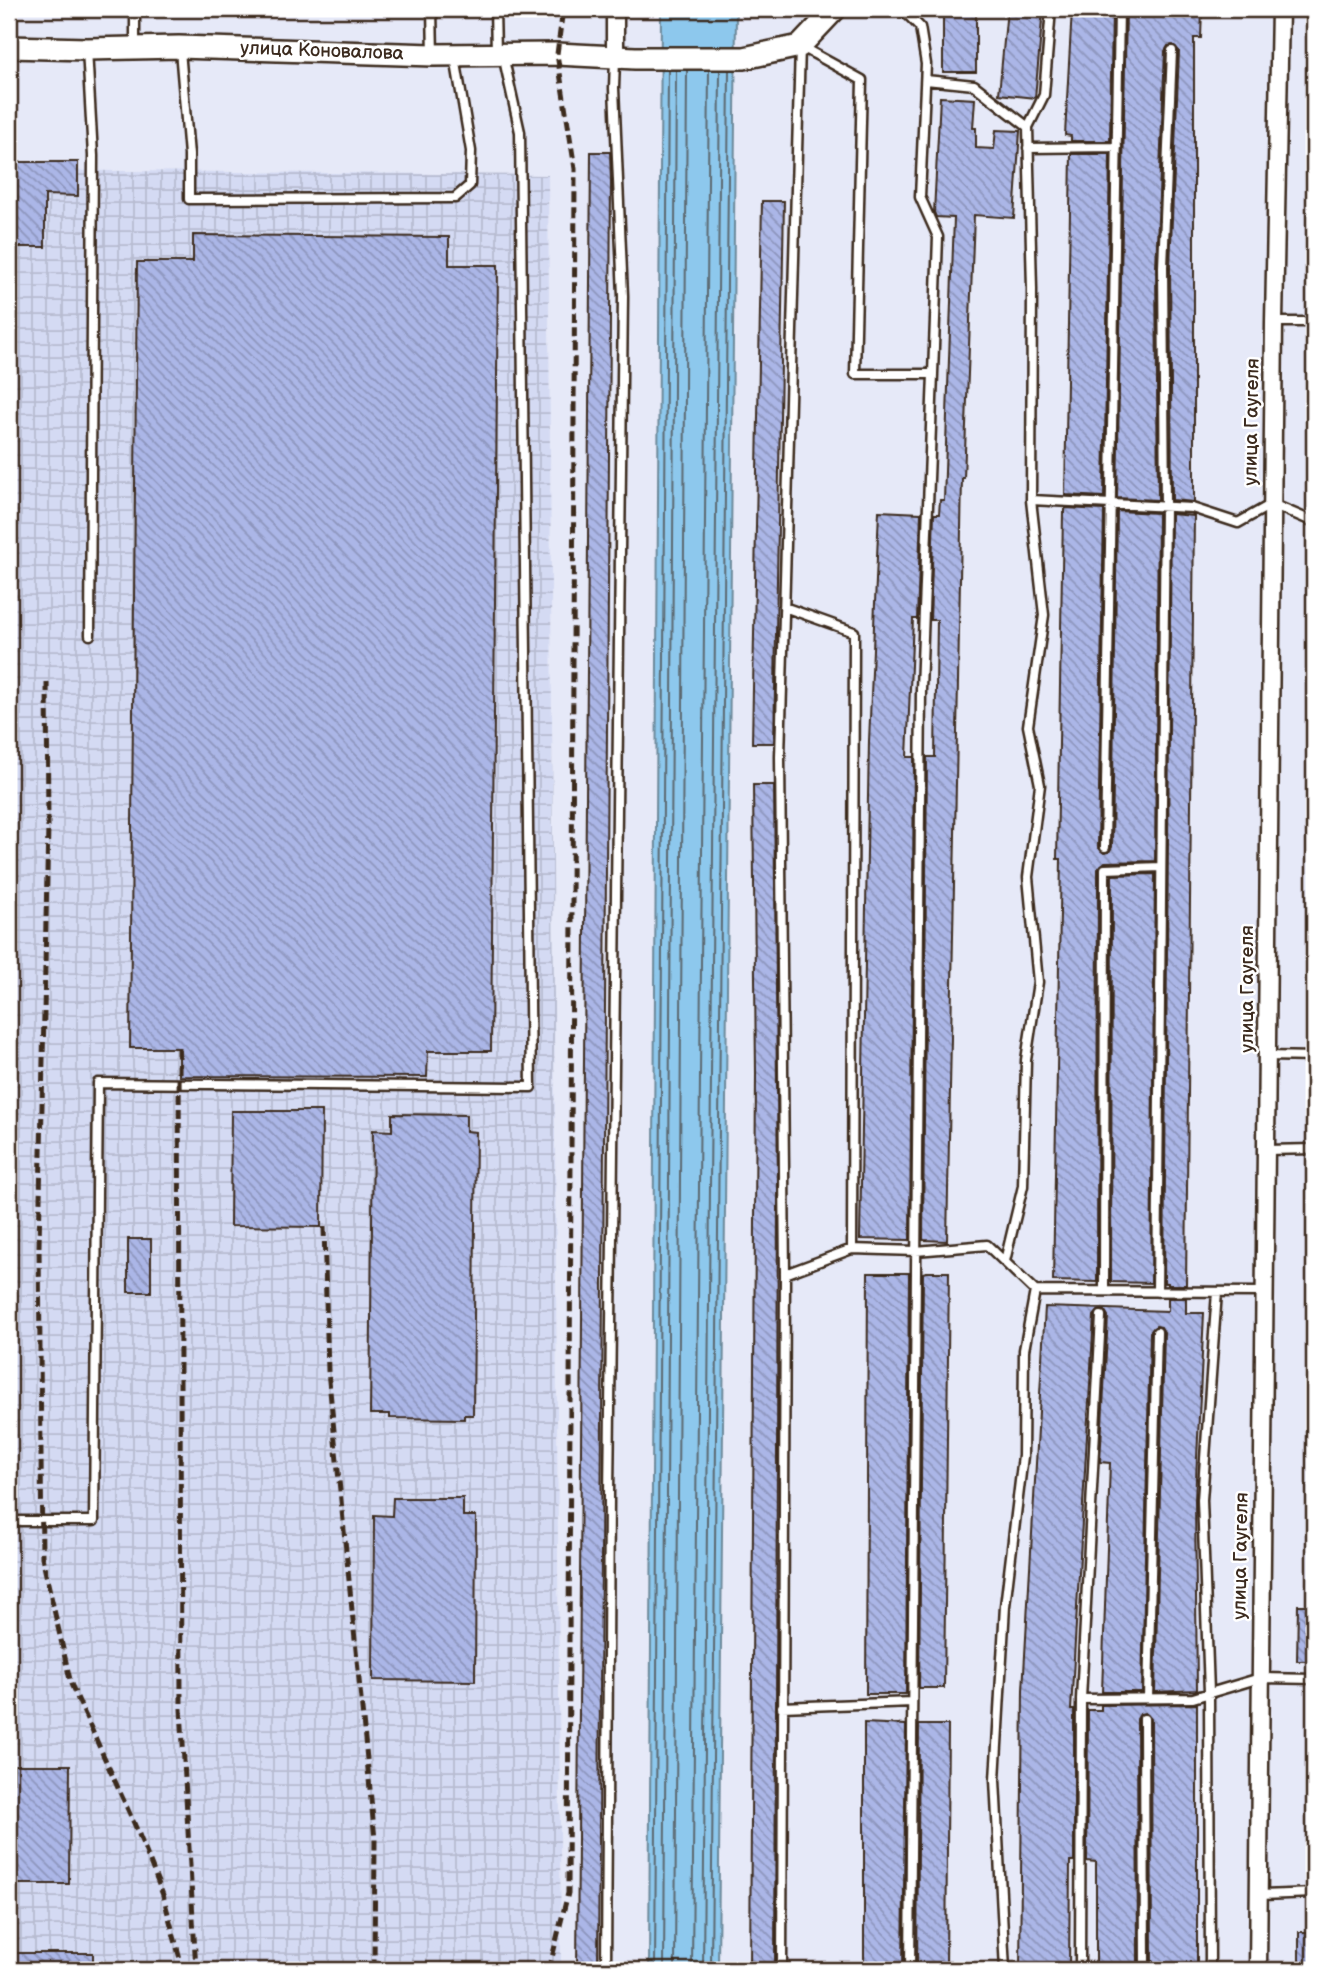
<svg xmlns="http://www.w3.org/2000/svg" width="1323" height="1979" font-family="'Balsamiq Sans',sans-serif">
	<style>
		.industrial { fill: url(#industrial-grid) }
		.water { fill: #8dc8ed; stroke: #6c899a; stroke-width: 2 }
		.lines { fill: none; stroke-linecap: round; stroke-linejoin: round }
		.shore { stroke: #5c6971; stroke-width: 2 }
		.building { fill: url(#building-back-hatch); stroke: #3b2a1e; stroke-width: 2 }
		.lane-casing { stroke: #3b2a1e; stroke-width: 13 }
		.street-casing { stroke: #3b2a1e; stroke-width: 21 }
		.secondary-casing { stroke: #3b2a1e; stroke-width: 26 }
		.lane { stroke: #fff; stroke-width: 8 }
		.street { stroke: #fff; stroke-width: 16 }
		.secondary { stroke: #fff; stroke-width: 21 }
		.rail { stroke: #3b2a1e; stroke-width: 5; stroke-dasharray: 10 5; stroke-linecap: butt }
		.labels { text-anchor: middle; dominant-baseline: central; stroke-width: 5; stroke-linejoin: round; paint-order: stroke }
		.street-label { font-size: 19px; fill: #3b2a1e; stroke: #fff }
	</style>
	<defs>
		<pattern id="industrial-grid" width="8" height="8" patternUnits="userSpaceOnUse" patternTransform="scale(1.75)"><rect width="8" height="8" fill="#d4daf3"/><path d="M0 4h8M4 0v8" fill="none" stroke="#b7bbd0"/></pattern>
		<pattern id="building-back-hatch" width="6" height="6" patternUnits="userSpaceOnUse" patternTransform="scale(1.75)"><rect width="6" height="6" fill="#abb6e7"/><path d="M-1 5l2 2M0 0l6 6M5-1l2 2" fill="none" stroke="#8c94bb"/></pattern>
	</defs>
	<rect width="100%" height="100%" fill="#e6e9f8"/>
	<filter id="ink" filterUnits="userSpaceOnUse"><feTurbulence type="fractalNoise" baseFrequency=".0143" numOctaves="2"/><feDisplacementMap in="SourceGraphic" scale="14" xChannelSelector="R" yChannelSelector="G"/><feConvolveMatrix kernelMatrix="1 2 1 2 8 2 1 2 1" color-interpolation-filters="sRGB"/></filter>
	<g filter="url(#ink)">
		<path class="industrial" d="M 9,170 L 548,175 L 561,1970 L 9,1970 Z"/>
		<path class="water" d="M 661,9 L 736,9 L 718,1970 L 649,1970 Z"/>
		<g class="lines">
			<path class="shore" d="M 655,1970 L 668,70
				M 664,1970 L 676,70
				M 675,1970 L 687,70
				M 692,1970 L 709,70
				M 703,1970 L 720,70
				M 711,1970 L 729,70"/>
		</g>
		<path class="building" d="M 943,9 L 976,9 L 976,72 L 943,72 Z
			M 1007,9 L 1043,9 L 1035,98 L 999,94 Z
			M 1072,9 L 1112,9 L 1110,141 L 1071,141 L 1071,136 L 1065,135 Z
			M 1126,9 L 1202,9 L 1201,38 L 1194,38 L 1194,502 L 1172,500 L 1170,267 L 1179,51 L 1173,45 L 1168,46 L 1165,51 L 1156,267 L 1158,500 L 1117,498 Z
			M 940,97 L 975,99 L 973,128 L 976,128 L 976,148 L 994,149 L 996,130 L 1020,131 L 1014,218 L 974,215 L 964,478 L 962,478 L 947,1241 L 923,1240 L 927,757 L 935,757 L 937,620 L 930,620 L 934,514 L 939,514 L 940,500 L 944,500 L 954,218 L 936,217 L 934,212 Z
			M 591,152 L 610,152 L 611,181 L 598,1970 L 577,1970 Z
			M 1071,154 L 1110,154 L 1104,497 L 1065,495 Z
			M 9,162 L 78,162 L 78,196 L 45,195 L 45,247 L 9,247 Z
			M 762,201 L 784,201 L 774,743 L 752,743 Z
			M 193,235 L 449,237 L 449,265 L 498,265 L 491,1051 L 428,1051 L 427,1077 L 179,1076 L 179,1048 L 130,1048 L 137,262 L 193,262 Z
			M 1065,508 L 1104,510 L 1098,847 L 1104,853 L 1109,852 L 1112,847 L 1117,511 L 1158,513 L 1155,861 L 1105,862 L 1098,869 L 1097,1282 L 1053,1281 L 1061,859 L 1057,859 L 1063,513 L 1065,513 Z
			M 879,511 L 921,513 L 917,619 L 913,619 L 907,757 L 914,757 L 910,1240 L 860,1239 L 869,741 Z
			M 1171,514 L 1194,516 L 1186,1285 L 1168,1285 L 1168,1283 L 1164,1283 Z
			M 753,785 L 774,785 L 778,1190 L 775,1970 L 750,1970 L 756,1074 Z
			M 1155,874 L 1151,1283 L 1111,1282 L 1112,875 Z
			M 231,1111 L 322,1111 L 321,1227 L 230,1226 Z
			M 392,1114 L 466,1115 L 466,1131 L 476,1132 L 473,1415 L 464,1415 L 464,1419 L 390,1418 L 390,1414 L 370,1414 L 373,1130 L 392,1131 Z
			M 128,1239 L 151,1239 L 151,1292 L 128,1292 Z
			M 926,1272 L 949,1272 L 944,1688 L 919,1688 L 923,1273 Z
			M 868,1273 L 909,1273 L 906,1694 L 866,1694 Z
			M 1168,1298 L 1186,1298 L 1186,1313 L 1204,1313 L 1195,1500 L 1197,1690 L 1155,1692 L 1164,1332 L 1161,1327 L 1156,1326 L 1150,1332 L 1142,1692 L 1102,1692 L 1110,1463 L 1100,1462 L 1108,1316 L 1105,1311 L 1099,1310 L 1094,1316 L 1071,1710 L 1074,1710 L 1074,1861 L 1070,1861 L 1069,1970 L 1020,1970 L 1023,1690 L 1045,1307 L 1168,1311 Z
			M 393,1498 L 463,1498 L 463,1516 L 476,1516 L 475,1681 L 373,1680 L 374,1515 L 392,1516 Z
			M 1298,1605 L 1314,1605 L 1314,1661 L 1297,1661 Z
			M 1197,1704 L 1197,1970 L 1152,1970 L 1151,1719 L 1145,1713 L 1140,1714 L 1137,1719 L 1138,1970 L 1096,1970 L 1096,1862 L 1087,1861 L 1088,1710 L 1101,1710 L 1101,1705 Z
			M 864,1723 L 906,1725 L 903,1970 L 864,1970 Z
			M 919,1725 L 948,1725 L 946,1970 L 917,1970 Z
			M 14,1765 L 70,1765 L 69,1884 L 12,1884 Z
			M 1299,1932 L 1314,1932 L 1314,1970 L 1299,1970 Z
			M 10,1953 L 93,1953 L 93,1970 L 10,1970 Z"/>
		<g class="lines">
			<g class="lane-casing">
				<path id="lane" d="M 135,9 L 135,47
					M 432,9 L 433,55
					M 495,9 L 496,52
					M 87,49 L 93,156 L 90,635
					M 180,50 L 189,155 L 189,199 L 455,198 L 470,185 L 471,151 L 455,57
					M 926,80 L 974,85 L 1028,127 L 1032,289 L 1031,500
					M 1028,127 L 1044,95 L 1051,9
					M 1028,148 L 1117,147
					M 1274,322 L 1314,322
					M 784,607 L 854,632 L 852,1249 L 785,1274
					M 1105,847 L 1119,9
					M 1267,1056 L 1314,1057
					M 1266,1150 L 1314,1149
					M 852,1249 L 916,1251 L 987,1245 L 1035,1291 L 1264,1292
					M 1005,1261 L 1023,1186 L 1026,1060 L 1038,982 L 1028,877 L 1040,785 L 1028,726 L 1044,615 L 1031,500 L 1192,508 L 1238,523 L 1272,504 L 1314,522
					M 1104,1291 L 1105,869 L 1161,867
					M 1157,1292 L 1165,506 L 1163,267 L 1172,51
					M 9,1521 L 94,1521 L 98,1083 L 531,1087 L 520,132 L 503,55
					M 1148,1698 L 1157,1332
					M 1081,1699 L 1101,1316
					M 782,1707 L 912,1702
					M 1144,1719 L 1145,1970
					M 1259,1895 L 1314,1893
					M 606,1970 L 609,1495 L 623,296 L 614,88 L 615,59
					M 782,1970 L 785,1274 L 780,757 L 800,46 L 862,80 L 855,374 L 933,374 L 938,237 L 920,197 L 926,64 L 920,27 L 902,9
					M 910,1970 L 921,689 L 933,374
					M 1005,1970 L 995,1780 L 1005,1606 L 1023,1456 L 1024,1350 L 1035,1291
					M 1080,1970 L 1081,1699 L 1193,1698 L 1260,1678 L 1314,1679
					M 1210,1970 L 1209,1692 L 1202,1500 L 1217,1292"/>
			</g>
			<g class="street-casing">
				<path id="street" d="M 615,9 L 615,55
					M 1258,1970 L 1274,322 L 1280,9"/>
			</g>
			<g class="secondary-casing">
				<path id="secondary" d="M 9,47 L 87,49 L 179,47 L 433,55 L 557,54 L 635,58 L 744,58 L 800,46 L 835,9"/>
			</g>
			<use href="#lane" class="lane"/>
			<use href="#street" class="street"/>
			<use href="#secondary" class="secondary"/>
			<path class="rail" d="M 47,682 L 48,826 L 39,1246 L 42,1557 L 71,1684 L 138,1832 L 163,1895 L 183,1970
				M 179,1048 L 181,1709 L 196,1970
				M 324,1227 L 328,1371 L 375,1839 L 374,1970
				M 549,1970 L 568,1893 L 575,169 L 557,54 L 563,9"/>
		</g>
	</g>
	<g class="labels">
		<g class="street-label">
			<text transform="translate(322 51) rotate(2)">улица Коновалова</text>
			<text transform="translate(1252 422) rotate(-89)">улица Гаугеля</text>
			<text transform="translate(1247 989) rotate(-90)">улица Гаугеля</text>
			<text transform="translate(1241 1556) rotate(-89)">улица Гаугеля</text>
		</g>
	</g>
	<rect width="1323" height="1979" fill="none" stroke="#fff" stroke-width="35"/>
	<rect x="18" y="18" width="1288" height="1944" fill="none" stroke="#3b2a1e" stroke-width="2.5" filter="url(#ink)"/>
</svg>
